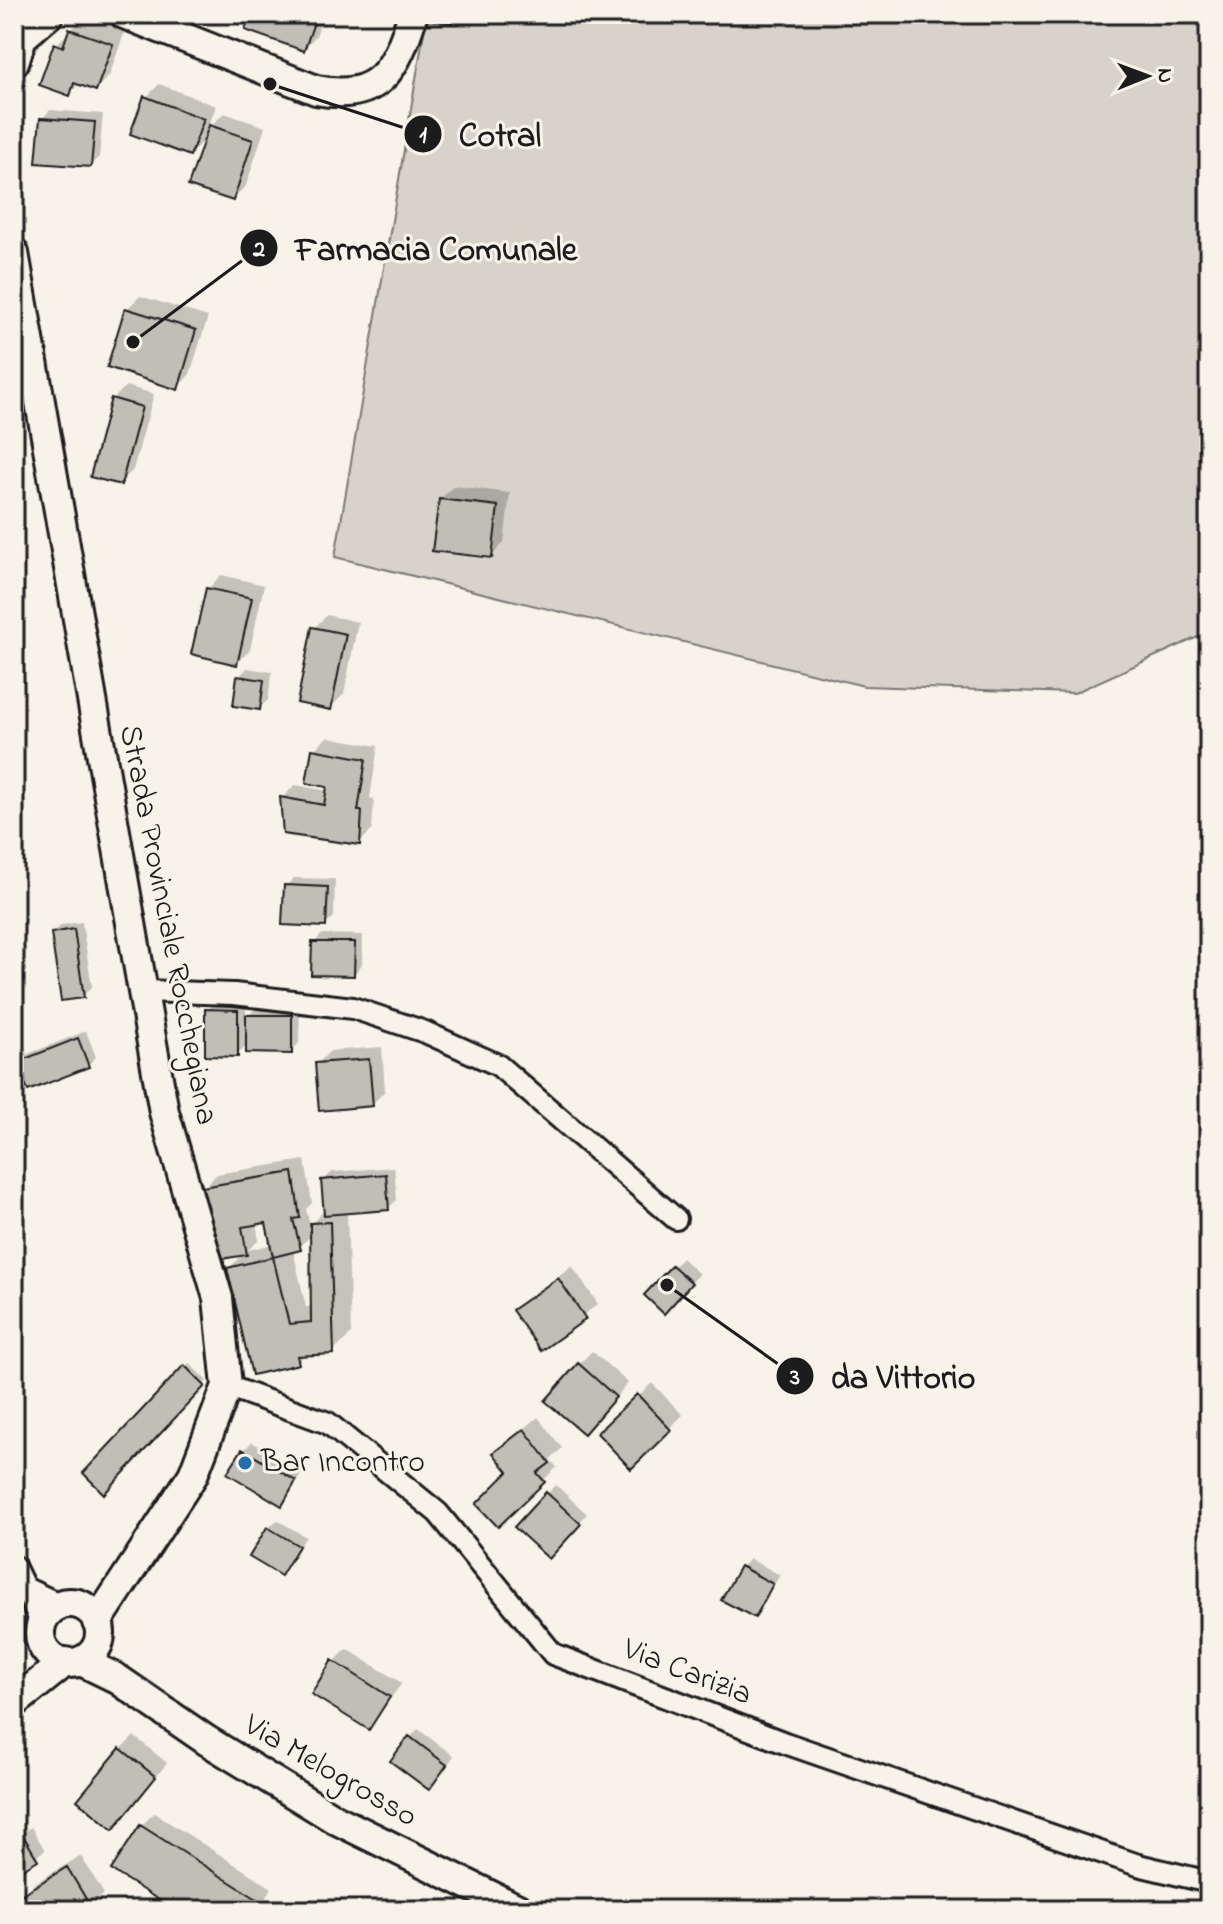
<svg xmlns="http://www.w3.org/2000/svg" width="1223" height="1924" font-family="'Indie Flower',sans-serif">
	<style>
		.green { fill: #d7d3cb; stroke: #7a7874; stroke-width: 2 }
		.shadow { fill: #0003; fill-rule: evenodd }
		.building { fill: #c0beb5; stroke: #1c1c1c; stroke-width: 2 }
		.lines { fill: none; stroke-linecap: round; stroke-linejoin: round }
		.street-casing { stroke: #1c1c1c; stroke-width: 26 }
		.secondary-casing { stroke: #1c1c1c; stroke-width: 34 }
		.street { stroke: #f7f3e8; stroke-width: 20 }
		.secondary { stroke: #f7f3e8; stroke-width: 28 }
		.poi-dot { fill: #1f6fb2; stroke: #f7f3e8; stroke-width: 3 }
		.labels { text-anchor: middle; dominant-baseline: central; stroke-width: 6; stroke-linejoin: round; paint-order: stroke }
		.street-label { font-size: 32px; fill: #1c1c1c; stroke: #f7f3e8 }
		.poi-label { font-size: 32px; fill: #1c1c1c; stroke: #f7f3e8; text-anchor: start }
		.leader { fill: none; stroke: #1c1c1c; stroke-width: 3 }
		.callout-dot { fill: #1c1c1c; stroke: #f7f3e8; stroke-width: 3 }
		.mark-label { font-size: 24px; text-anchor: middle; font-weight: bold; fill: #fff }
		.callout-label { font-size: 34px; text-anchor: middle; font-weight: bold; fill: #1c1c1c; stroke: #f7f3e8; stroke-width: 6; stroke-linejoin: round; paint-order: stroke }
	</style>
	<rect width="100%" height="100%" fill="#f7f3e8"/>
	<filter id="ink" filterUnits="userSpaceOnUse"><feTurbulence type="fractalNoise" baseFrequency=".0125" numOctaves="2"/><feDisplacementMap in="SourceGraphic" scale="16" xChannelSelector="R" yChannelSelector="G"/><feConvolveMatrix kernelMatrix="1 2 1 2 8 2 1 2 1" color-interpolation-filters="sRGB"/></filter>
	<g filter="url(#ink)">
		<path class="green" d="M 427,14 L 1209,14 L 1209,632 L 1074,693 L 864,686 L 335,557 Z"/>
		<path class="shadow" d="M 253,14 L 324,14 L 316,36 L 303,49 Z
			M 84,17 L 125,31 L 109,76 L 96,89 L 80,83 L 70,93 L 56,45 Z
			M 159,84 L 216,106 L 207,130 L 224,113 L 265,127 L 246,186 L 232,199 L 207,137 L 190,154 L 146,98 Z
			M 50,110 L 103,114 L 99,157 L 90,165 L 42,119 Z
			M 140,296 L 208,317 L 190,374 L 177,388 L 127,309 Z
			M 126,386 L 154,394 L 133,470 L 120,483 L 113,399 Z
			M 454,486 L 510,493 L 504,543 L 491,556 L 440,499 Z
			M 221,575 L 264,585 L 250,650 L 237,663 L 208,589 Z
			M 327,615 L 358,622 L 344,694 L 330,708 L 314,628 Z
			M 247,668 L 272,672 L 268,700 L 259,708 L 239,677 Z
			M 327,737 L 378,746 L 370,798 L 374,799 L 372,830 L 359,843 L 282,798 L 295,785 L 328,791 L 314,750 Z
			M 294,878 L 335,879 L 334,917 L 325,925 L 286,886 Z
			M 82,922 L 92,987 L 83,996 L 53,934 L 61,925 Z
			M 322,934 L 363,935 L 362,965 L 354,974 L 314,943 Z
			M 216,1001 L 246,1002 L 246,1018 L 257,1007 L 300,1007 L 299,1043 L 291,1052 L 248,1044 L 237,1055 L 208,1010 Z
			M 86,1031 L 96,1057 L 88,1065 L 19,1063 L 28,1054 Z
			M 382,1047 L 385,1091 L 372,1104 L 317,1064 L 330,1051 Z
			M 305,1160 L 312,1203 L 306,1209 L 310,1225 L 326,1209 L 324,1180 L 332,1172 L 394,1167 L 397,1200 L 388,1208 L 347,1212 L 351,1334 L 333,1352 L 306,1353 L 298,1362 L 229,1268 L 244,1253 L 204,1187 L 217,1174 ZM 267,1221 L 273,1244 L 248,1250 L 259,1240 L 256,1223 ZM 312,1236 L 313,1307 L 306,1307 L 293,1250 Z
			M 682,1258 L 699,1274 L 664,1311 L 647,1295 Z
			M 572,1266 L 598,1304 L 541,1348 L 515,1310 Z
			M 592,1351 L 628,1383 L 597,1419 L 579,1364 Z
			M 189,1363 L 207,1381 L 104,1491 L 86,1473 Z
			M 652,1383 L 683,1415 L 631,1466 L 600,1433 Z
			M 538,1417 L 562,1448 L 550,1460 L 557,1467 L 499,1524 L 510,1472 L 496,1453 Z
			M 252,1442 L 303,1472 L 281,1503 L 244,1450 Z
			M 556,1485 L 587,1514 L 557,1547 L 547,1494 Z
			M 277,1520 L 306,1537 L 280,1574 L 268,1528 Z
			M 750,1559 L 780,1575 L 755,1615 L 741,1567 Z
			M 347,1649 L 402,1683 L 369,1727 L 334,1662 Z
			M 418,1729 L 454,1756 L 437,1779 L 410,1738 Z
			M 134,1736 L 167,1763 L 126,1814 L 121,1749 Z
			M 154,1813 L 272,1888 L 258,1910 L 179,1910 L 141,1826 Z
			M 31,1827 L 45,1850 L 14,1872 L 14,1837 Z
			M 81,1856 L 104,1894 L 86,1910 L 30,1910 L 22,1896 L 35,1883 Z"/>
		<path class="building" d="M 251,14 L 317,14 L 304,51 L 245,30 Z
			M 422,14 L 454,14 L 453,23 L 421,19 Z
			M 69,29 L 113,44 L 96,91 L 74,83 L 70,96 L 39,85 L 54,43 L 63,47 Z
			M 144,96 L 204,119 L 190,156 L 130,134 Z
			M 40,118 L 95,122 L 91,167 L 36,163 Z
			M 209,125 L 253,140 L 233,201 L 188,186 Z
			M 125,308 L 196,330 L 178,390 L 107,367 Z
			M 111,398 L 142,407 L 121,485 L 90,477 Z
			M 439,499 L 498,506 L 492,558 L 432,551 Z
			M 206,588 L 252,598 L 237,665 L 191,654 Z
			M 312,627 L 346,634 L 331,710 L 297,703 Z
			M 237,676 L 264,680 L 260,710 L 233,706 Z
			M 312,749 L 366,759 L 358,811 L 362,811 L 360,845 L 283,834 L 280,797 L 324,805 L 327,787 L 306,783 Z
			M 284,885 L 328,887 L 326,927 L 282,925 Z
			M 74,929 L 84,998 L 61,1001 L 51,933 Z
			M 312,942 L 355,942 L 354,976 L 311,975 Z
			M 205,1009 L 238,1010 L 238,1057 L 205,1056 Z
			M 246,1015 L 292,1015 L 292,1054 L 246,1053 Z
			M 78,1038 L 89,1067 L 28,1091 L 17,1062 Z
			M 369,1059 L 373,1106 L 319,1111 L 315,1063 Z
			M 293,1172 L 300,1218 L 293,1219 L 301,1250 L 273,1257 L 266,1223 L 242,1227 L 247,1255 L 214,1260 L 202,1187 Z
			M 386,1174 L 389,1210 L 324,1215 L 321,1180 Z
			M 330,1222 L 334,1354 L 297,1356 L 299,1364 L 252,1375 L 227,1268 L 273,1257 L 289,1324 L 311,1322 L 310,1223 Z
			M 672,1265 L 692,1283 L 664,1314 L 644,1295 Z
			M 558,1278 L 586,1319 L 541,1351 L 512,1310 Z
			M 578,1363 L 616,1397 L 584,1434 L 545,1401 Z
			M 184,1365 L 205,1386 L 104,1494 L 83,1473 Z
			M 637,1394 L 671,1430 L 631,1469 L 597,1433 Z
			M 524,1429 L 550,1463 L 537,1473 L 545,1482 L 498,1527 L 476,1504 L 508,1472 L 493,1453 Z
			M 242,1449 L 296,1481 L 282,1506 L 227,1473 Z
			M 546,1492 L 581,1524 L 549,1559 L 514,1527 Z
			M 267,1527 L 299,1546 L 281,1576 L 249,1557 Z
			M 740,1566 L 773,1584 L 755,1618 L 721,1600 Z
			M 332,1660 L 390,1697 L 369,1730 L 311,1694 Z
			M 409,1736 L 447,1765 L 429,1790 L 390,1761 Z
			M 120,1748 L 156,1777 L 113,1830 L 77,1800 Z
			M 140,1825 L 260,1901 L 255,1910 L 175,1910 L 111,1870 Z
			M 22,1834 L 38,1860 L 14,1874 L 14,1839 Z
			M 67,1867 L 92,1909 L 28,1910 L 19,1896 Z"/>
		<g class="lines">
			<g class="street-casing">
				<path id="street" d="M 142,991 L 234,994 L 353,1008 L 425,1032 L 498,1065 L 676,1219
					M 227,1386 L 328,1423 L 438,1513 L 553,1654 L 785,1743 L 1138,1865 L 1209,1882
					M 14,1566 L 42,1624
					M 25,1588 L 61,1605"/>
			</g>
			<g class="secondary-casing">
				<path id="secondary" d="M 124,14 L 316,90 C 380,102 396,69 413,14
					M 22,37 L 49,14
					M 14,62 L 22,37 L 23,14
					M 14,253 L 164,1112 L 218,1298 L 227,1386 L 193,1475 L 97,1622
					M40 1633a30 30 0 1 1 60 0a30 30 0 1 1-60 0Z
					M 81,1661 L 116,1678 L 206,1740 L 335,1819 L 520,1910
					M 14,1703 L 65,1662"/>
			</g>
			<use href="#street" class="street"/>
			<use href="#secondary" class="secondary"/>
		</g>
	</g>
	<circle class="poi-dot" cx="245" cy="1463" r="8"/>
	<g class="labels">
		<g class="street-label">
			<text transform="translate(167 925) rotate(79)">Strada Provinciale Rocchegiana</text>
			<text transform="translate(687 1673) rotate(21)">Via Carizia</text>
			<text transform="translate(330 1772) rotate(30)">Via Melogrosso</text>
		</g>
		<g class="poi-label">
			<text x="261" y="1463">Bar Incontro</text>
		</g>
	</g>
	<path class="leader" d="M270 84L423 134M133 342L259 248M667 1285L795 1376"/>
	<g class="callout-dot">
		<circle cx="270" cy="84" r="8"/>
		<circle cx="133" cy="342" r="8"/>
		<circle cx="667" cy="1285" r="8"/>
		<circle cx="423" cy="134" r="20"/>
		<circle cx="259" cy="248" r="20"/>
		<circle cx="795" cy="1376" r="20"/>
	</g>
	<g class="mark-label">
		<text x="423" y="142">1</text>
		<text x="259" y="256">2</text>
		<text x="795" y="1384">3</text>
	</g>
	<g class="callout-label">
		<text x="500" y="146">Cotral</text>
		<text x="436" y="260">Farmacia Comunale</text>
		<text x="903" y="1388">da Vittorio</text>
	</g>
	<rect width="1223" height="1924" fill="none" stroke="#f7f3e8" stroke-width="48"/>
	<rect x="24" y="24" width="1175" height="1876" fill="none" stroke="#1c1c1c" stroke-width="3" filter="url(#ink)"/>
	<g transform="translate(1147 76) rotate(89)" stroke="#f7f3e8" stroke-width="6" paint-order="stroke">
	<path d="M0-6L14 30L0 20L-14 30Z" fill="#1c1c1c"/>
	<text y="-12" font-size="22" font-weight="bold" text-anchor="middle" fill="#1c1c1c">N</text>
	</g>
</svg>
